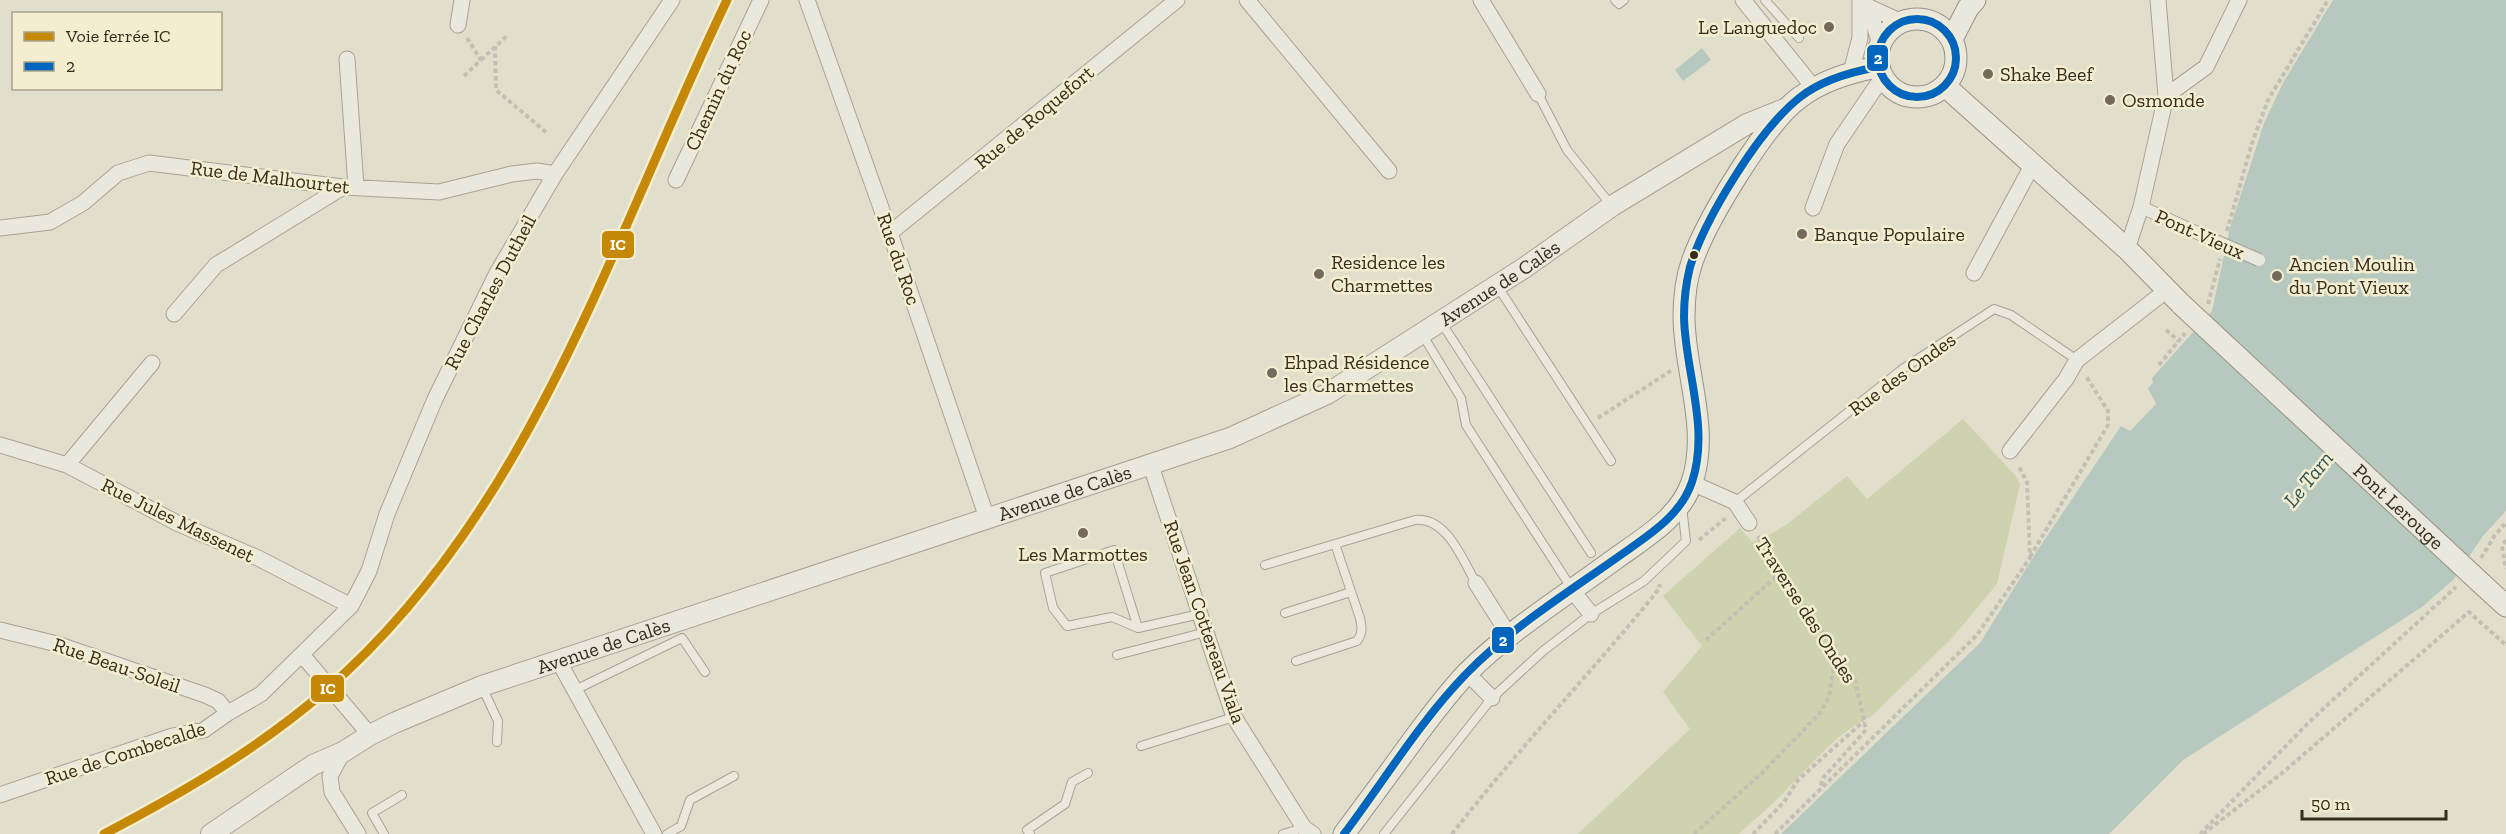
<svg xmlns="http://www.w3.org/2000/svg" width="2506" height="834" font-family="'Zilla Slab',serif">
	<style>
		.green { fill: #ced2ae }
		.water { fill: #b7c8bf }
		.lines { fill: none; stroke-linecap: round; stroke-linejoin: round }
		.service-casing { stroke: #a7a295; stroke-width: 10 }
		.pedestrian-casing { stroke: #a7a295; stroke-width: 14 }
		.minor-casing { stroke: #a7a295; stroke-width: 17 }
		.tertiary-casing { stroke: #a7a295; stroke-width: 22 }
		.secondary-casing { stroke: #979284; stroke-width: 23 }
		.path { stroke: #c3bfb3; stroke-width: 4; stroke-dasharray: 4.5 3; stroke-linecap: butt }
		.service { stroke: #eae8dc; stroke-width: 8 }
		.pedestrian { stroke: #eae8dc; stroke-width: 12 }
		.minor { stroke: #eae8dc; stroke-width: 15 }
		.tertiary { stroke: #eae8dc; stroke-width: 20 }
		.secondary { stroke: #eae8dc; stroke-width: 21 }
		.pedestrian-bridge-casing { stroke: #a7a295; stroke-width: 14; stroke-linecap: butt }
		.secondary-bridge-casing { stroke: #979284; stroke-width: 23; stroke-linecap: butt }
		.pedestrian-bridge { stroke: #eae8dc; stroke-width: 12 }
		.secondary-bridge { stroke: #eae8dc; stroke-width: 21 }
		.bus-1-casing { stroke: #f4eed1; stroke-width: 12 }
		.bus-1 { stroke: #0065bd; stroke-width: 8 }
		.rail-1-casing { stroke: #f4eed1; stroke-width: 14 }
		.rail-1 { stroke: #c68807; stroke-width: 9 }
		.poi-dot { fill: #726a5a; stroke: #f4eed1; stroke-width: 2 }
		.bus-dot { fill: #352c1d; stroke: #f4eed1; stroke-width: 2 }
		.labels { text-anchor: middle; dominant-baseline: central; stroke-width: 5; stroke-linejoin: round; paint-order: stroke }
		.poi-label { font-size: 20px; fill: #352c1d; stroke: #f4eed1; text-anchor: start }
		.street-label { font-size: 20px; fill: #352c1d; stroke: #f4eed1 }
		.water-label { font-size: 21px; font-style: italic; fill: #2d5254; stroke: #f4eed1 }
		.line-badge { stroke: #f4eed1; stroke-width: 2 }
		.badge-label { font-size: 16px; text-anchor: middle; font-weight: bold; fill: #fff }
	</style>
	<rect width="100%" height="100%" fill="#e2decc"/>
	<path class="green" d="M 1963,419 L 2015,475 L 2020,484 L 1997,584 L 1953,637 L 1872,716 C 1837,732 1814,762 1787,789 C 1772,805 1755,819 1739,834 L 1578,834 L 1690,729 L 1663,692 L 1702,646 L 1663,596 L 1740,528 L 1752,542 L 1769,535 L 1786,525 L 1847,476 L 1867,499 Z"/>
	<path class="water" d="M 2333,0 L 2506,0 L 2506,511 L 2483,536 L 2453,580 L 2422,607 L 2183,760 L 2109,834 L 1781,834 L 1980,643 L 2039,548 L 2121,426 L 2130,431 L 2156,404 L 2148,388 L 2153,383 L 2152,378 L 2212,311 L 2230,228 L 2264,123 L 2283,83 Z
		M 1702,48 L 1711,60 L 1683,81 L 1675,70 Z"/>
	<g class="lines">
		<g class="service-casing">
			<path id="service" d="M 1615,0 L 1619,4 L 1624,0
				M 1765,0 L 1799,38
				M 1538,94 L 1567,150 L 1611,205
				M 1498,287 L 1611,461
				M 1441,322 L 1591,553
				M 1422,334 L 1461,398 L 1466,425 L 1572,589
				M 1735,502 L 1904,368 L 1994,309 L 2011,315 L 2077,360
				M 1265,565 L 1415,520 C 1447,517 1462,559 1476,583
				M 1285,613 L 1351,592
				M 1138,628 L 1114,550 L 1045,573 L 1053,608 L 1067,626 L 1112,617 L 1138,628 L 1200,614
				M 1117,655 L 1206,632
				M 1296,661 L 1357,641 C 1363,633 1362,628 1360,618 L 1335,544
				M 482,687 L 498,721 L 497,742
				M 575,690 L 682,638 L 705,672
				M 1141,746 L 1234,717
				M 384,834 L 372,813 L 402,795
				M 667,834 L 681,826 L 690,800 L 734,776
				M 1030,834 L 1027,830 L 1065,804 L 1072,782 L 1088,773
				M 1283,834 L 1304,828
				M 1384,834 L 1492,698 L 1543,651 L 1591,614 L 1644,581 L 1686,541 L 1682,507"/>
		</g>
		<g class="pedestrian-casing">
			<path id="pedestrian" d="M 2141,207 L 2202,235"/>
		</g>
		<g class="minor-casing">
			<path id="minor" d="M 807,0 L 890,233 L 987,518
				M 1247,0 L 1389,171
				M 1481,0 L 1538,94
				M 1743,0 L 1814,88
				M 1861,0 L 1869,7 L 1902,22
				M 1869,7 L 1880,45
				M 458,25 L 462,0
				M 347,59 L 356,187
				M 1851,72 L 1860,38 L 1860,0
				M 2166,96 L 2206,67 L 2239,0
				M 676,180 L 761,0
				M 1813,208 L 1837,144 L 1882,78
				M 0,228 L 50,222 L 83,203 L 118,173 L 149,163 L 343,187 L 439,192 L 512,174 L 537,171 L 555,174
				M 890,233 L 1177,0
				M 2127,249 L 2141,207 L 2166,96 L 2158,0
				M 1974,273 L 2033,164
				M 174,314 L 216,265 L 343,187
				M 0,445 L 67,465 L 177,523 L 258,558 L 351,606
				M 2010,451 L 2066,379 L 2077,360 L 2167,290
				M 1150,463 L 1234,717 L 1304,828 L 1313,834
				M 67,465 L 152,363
				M 1692,483 L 1735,502 L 1749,523
				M 1476,583 L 1509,635
				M 1572,590 L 1591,614
				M 0,630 L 57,644 L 205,695 L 218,701 L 228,713
				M 303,656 L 370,735
				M 558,660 L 654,834
				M 1467,673 L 1492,698
				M 343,752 L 330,776 L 332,792 L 358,834
				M 0,795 L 172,736 L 204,730 L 228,713 L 261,694 L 351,606 L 369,571 L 387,514 L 435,399 L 497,273 L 555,174 L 672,0"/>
		</g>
		<g class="tertiary-casing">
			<g id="tertiary">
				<path id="s1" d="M 211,834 L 313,765 L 343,752 L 370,735 L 394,723 L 482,686 L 1230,438 L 1327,394 L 1524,268 L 1612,206 L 1747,124 L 1787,108"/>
			</g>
		</g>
		<g class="secondary-casing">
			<path id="secondary" d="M1878 58a39 39 0 1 1 78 0a39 39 0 1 1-78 0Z
				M 1952,39 L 1968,8 L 1975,0
				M 1945,86 L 2127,249 L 2182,305
				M 2482,584 L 2506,606
				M 1344,834 C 1367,803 1390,772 1413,740 C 1430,717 1447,694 1467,673 C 1511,629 1565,596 1615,559 C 1644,538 1680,518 1692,482 C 1710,429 1684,370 1684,317 C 1684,298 1686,279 1692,262 C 1706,221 1765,123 1799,98 C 1823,80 1850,72 1878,67"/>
		</g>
		<path class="path" d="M 495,46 L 496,90 L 547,133
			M 481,60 L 508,35
			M 464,76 L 481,60 L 467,38
			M 2227,231 L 2252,143 L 2268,100 L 2328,0
			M 2208,304 L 2220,259
			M 2166,330 L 2179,341
			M 2159,365 L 2185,333
			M 1598,418 L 1672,370
			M 1758,536 L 1855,680 L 1866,730 L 1823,778 L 1820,787
			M 1699,540 L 1726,518
			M 2506,540 L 2502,546 L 2506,569
			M 2030,557 L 2108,425 L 2108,411 L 2086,376
			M 2481,558 L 2495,535 L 2506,523
			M 1706,640 L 1782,571
			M 1452,834 C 1518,749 1592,672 1659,589 L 1660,584
			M 1694,834 L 1762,773 L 1820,713 L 1829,697 L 1834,664 L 1838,654
			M 1753,834 L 1784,802 L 1798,780 L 1864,721
			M 1775,834 L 1977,635 L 2030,558 L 2027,482 L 2018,465
			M 2200,834 L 2309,722 L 2456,587
			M 2203,834 L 2281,774 L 2469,612 L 2506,645"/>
		<use href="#service" class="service"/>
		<use href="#pedestrian" class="pedestrian"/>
		<use href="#minor" class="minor"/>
		<use href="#tertiary" class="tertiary"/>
		<use href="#secondary" class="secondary"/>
		<g class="pedestrian-bridge-casing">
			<path id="pedestrian-bridge" d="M 2202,235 L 2259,260"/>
		</g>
		<g class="secondary-bridge-casing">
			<g id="secondary-bridge">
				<path id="s2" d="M 2182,305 L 2482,584"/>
			</g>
		</g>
		<use href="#pedestrian-bridge" class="pedestrian-bridge"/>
		<use href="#secondary-bridge" class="secondary-bridge"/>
		<g class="bus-1-casing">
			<path id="bus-1" d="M1878 58a39 39 0 1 1 78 0a39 39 0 1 1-78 0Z
				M 1344,834 C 1384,781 1420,721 1467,673 C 1510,629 1564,595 1615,559 C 1644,538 1680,518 1692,482 C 1710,428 1685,371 1684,317 C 1684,300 1686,283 1690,267 C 1705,218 1759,130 1799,98 C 1821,80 1850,72 1878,67"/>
		</g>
		<use href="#bus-1" class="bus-1"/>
		<g class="rail-1-casing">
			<path id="rail-1" d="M 104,834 C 182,793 258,749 325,691 C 532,512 612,239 727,0"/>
		</g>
		<use href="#rail-1" class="rail-1"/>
	</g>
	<g class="poi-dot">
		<circle cx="1829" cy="27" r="6"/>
		<circle cx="1988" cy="74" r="6"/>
		<circle cx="2110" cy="100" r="6"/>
		<circle cx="1802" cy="234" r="6"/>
		<circle cx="1319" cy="274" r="6"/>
		<circle cx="2277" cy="276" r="6"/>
		<circle cx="1272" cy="373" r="6"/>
		<circle cx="1083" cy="533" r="6"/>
	</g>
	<circle class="bus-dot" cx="1694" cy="255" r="5"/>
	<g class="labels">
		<g class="poi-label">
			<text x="1817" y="27" text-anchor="end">Le Languedoc</text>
			<text x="2000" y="74">Shake Beef</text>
			<text x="2122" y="100">Osmonde</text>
			<text x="1814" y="234">Banque Populaire</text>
			<text x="1331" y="262">Residence les<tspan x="1331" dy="23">Charmettes</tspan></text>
			<text x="2289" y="264">Ancien Moulin<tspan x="2289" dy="23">du Pont Vieux</tspan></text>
			<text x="1284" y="362">Ehpad Résidence<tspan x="1284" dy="23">les Charmettes</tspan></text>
			<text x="1083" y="554" text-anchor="middle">Les Marmottes</text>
		</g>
		<g class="street-label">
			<text transform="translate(718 90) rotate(-65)">Chemin du Roc</text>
			<text transform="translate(1034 117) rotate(-40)">Rue de Roquefort</text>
			<text transform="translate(270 177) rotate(7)">Rue de Malhourtet</text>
			<text transform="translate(2200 234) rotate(24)">Pont-Vieux</text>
			<text transform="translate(899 259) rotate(71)">Rue du Roc</text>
			<text stroke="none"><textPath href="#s1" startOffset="1410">Avenue de Calès</textPath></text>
			<text transform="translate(490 292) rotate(-62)">Rue Charles Dutheil</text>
			<text transform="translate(1902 374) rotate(-36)">Rue des Ondes</text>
			<text stroke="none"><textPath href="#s1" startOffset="924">Avenue de Calès</textPath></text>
			<text stroke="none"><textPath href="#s2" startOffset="296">Pont Lerouge</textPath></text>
			<text transform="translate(178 520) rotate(26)">Rue Jules Massenet</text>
			<text transform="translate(1806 610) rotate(57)">Traverse des Ondes</text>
			<text transform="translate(1205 622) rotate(71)">Rue Jean Cottereau Viala</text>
			<text stroke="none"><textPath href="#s1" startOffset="438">Avenue de Calès</textPath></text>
			<text transform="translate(117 665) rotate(19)">Rue Beau-Soleil</text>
			<text transform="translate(125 753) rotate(-18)">Rue de Combecalde</text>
		</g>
		<g class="water-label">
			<text transform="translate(2308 479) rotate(-51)">Le Tarn</text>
		</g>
	</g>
	<g class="line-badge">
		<rect x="1866" y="44" width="23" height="28" rx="6" fill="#0065bd"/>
		<rect x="601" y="230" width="34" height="29" rx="6" fill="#c68807"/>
		<rect x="1491" y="626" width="24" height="28" rx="6" fill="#0065bd"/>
		<rect x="310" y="674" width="35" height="29" rx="6" fill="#c68807"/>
	</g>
	<g class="badge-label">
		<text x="1878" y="64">2</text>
		<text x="618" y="250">IC</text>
		<text x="1503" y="646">2</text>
		<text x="328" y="694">IC</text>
	</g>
	<rect x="12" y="12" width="210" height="78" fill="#f4eed1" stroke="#a8a089" stroke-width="1.5"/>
	<rect x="24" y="32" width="30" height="9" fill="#c68807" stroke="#a8a089" stroke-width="1.5"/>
	<text x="66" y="42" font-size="18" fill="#352c1d">Voie ferrée IC</text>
	<rect x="24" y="62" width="30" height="9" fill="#0065bd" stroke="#a8a089" stroke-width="1.5"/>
	<text x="66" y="72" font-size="18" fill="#352c1d">2</text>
	<path d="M2302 810v9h144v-9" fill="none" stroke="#352c1d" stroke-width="3"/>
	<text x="2311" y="810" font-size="18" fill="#352c1d" stroke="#f4eed1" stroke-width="4.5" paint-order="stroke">50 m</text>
</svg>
